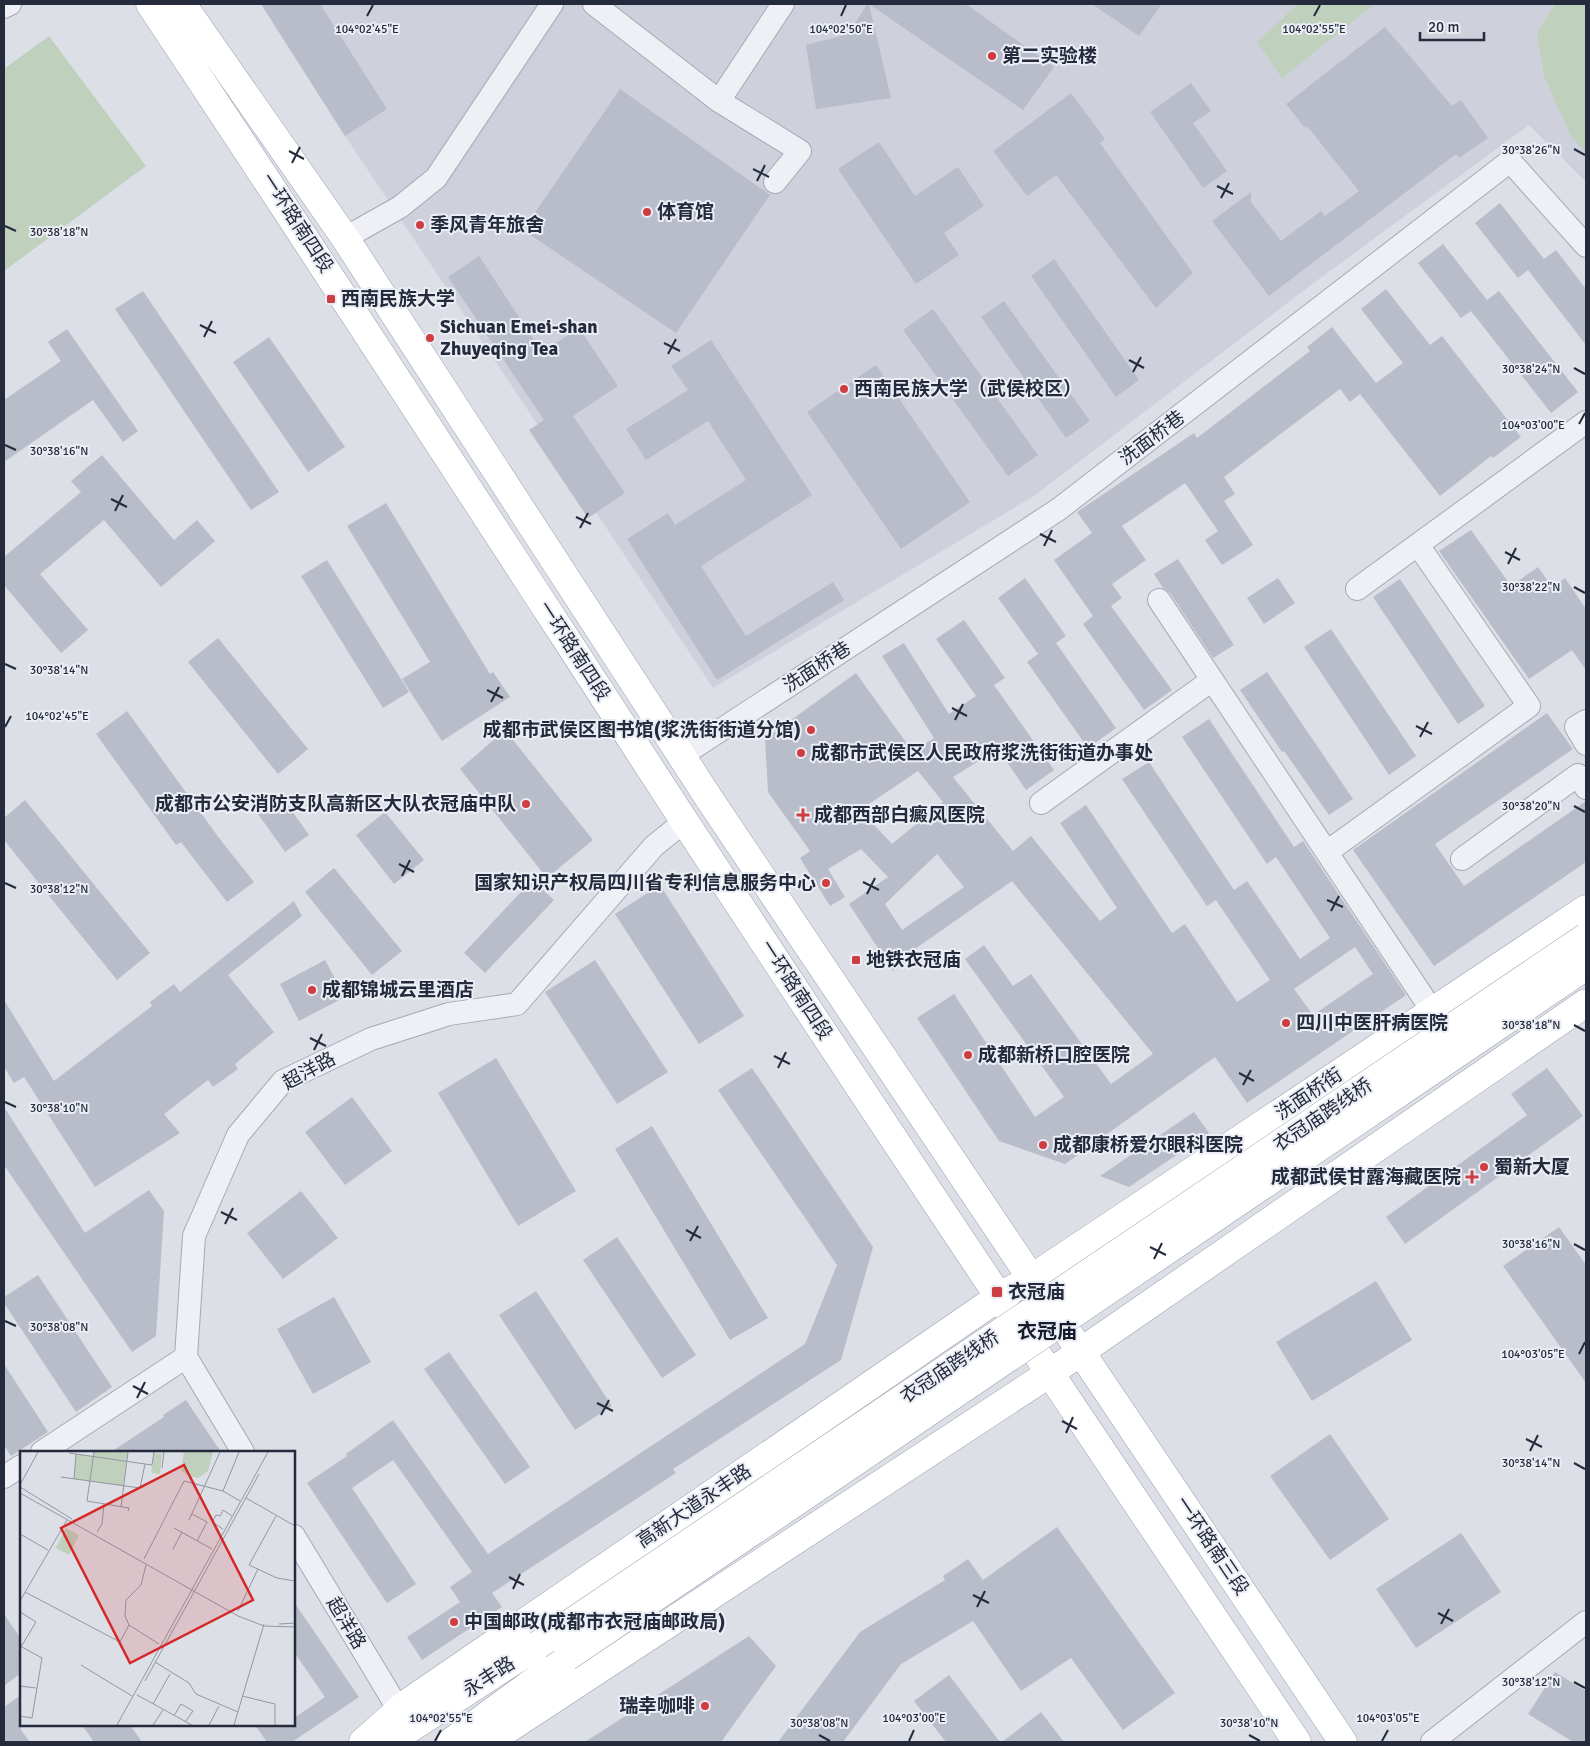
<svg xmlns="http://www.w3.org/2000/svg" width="1590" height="1746" font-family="Signika,'Noto Sans SC',sans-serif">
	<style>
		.built { fill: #ced1db }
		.green { fill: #bfd0bd }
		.building { fill: #b9bdc9; fill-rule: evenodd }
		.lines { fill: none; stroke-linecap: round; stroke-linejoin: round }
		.minor-casing { stroke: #a5a9b3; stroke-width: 24 }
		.primary-casing { stroke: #9ba1b2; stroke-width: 29 }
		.minor { stroke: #eef0f5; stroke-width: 22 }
		.primary { stroke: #fff; stroke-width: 28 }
		.primary-bridge-casing { stroke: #9ba1b2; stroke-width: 29; stroke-linecap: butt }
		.primary-bridge { stroke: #fff; stroke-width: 28 }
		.ticks { fill: none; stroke: #252b3c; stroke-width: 2 }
		.poi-dot { fill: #cf3d42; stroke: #ebeef4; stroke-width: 2 }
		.labels { text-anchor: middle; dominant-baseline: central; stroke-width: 4; stroke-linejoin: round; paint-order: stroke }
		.poi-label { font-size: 19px; font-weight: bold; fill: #252b3c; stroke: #ebeef4; text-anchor: start }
		.street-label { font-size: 19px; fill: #252b3c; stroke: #ebeef4 }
		.neighbourhood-label { font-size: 20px; font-weight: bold; fill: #181d2d; stroke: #ebeef4 }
		.inset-road { fill: none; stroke: #9397a2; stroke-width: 1 }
		.view { fill: #d62828; fill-opacity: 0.15; stroke: #d62828; stroke-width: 2.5 }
		.inset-edge { fill: none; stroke: #252b3c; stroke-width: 2.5 }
		.ticks-label { font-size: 12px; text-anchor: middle; fill: #252b3c; stroke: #ebeef4; stroke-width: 4; stroke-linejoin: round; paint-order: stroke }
	</style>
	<rect width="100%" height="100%" fill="#dcdfe6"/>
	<path class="built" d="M 261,4 L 1586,4 L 1586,182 L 1529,125 L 1315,282 L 1034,496 L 713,688 L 345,136 Z"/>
	<path class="green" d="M 1298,4 L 1375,4 L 1282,78 L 1257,42 Z
		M 1555,4 L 1586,4 L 1586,152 L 1571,136 L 1544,76 L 1537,34 Z
		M 49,36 L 146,166 L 4,271 L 4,69 Z"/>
	<path class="building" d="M 261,4 L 320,4 L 387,109 L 345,136 Z
		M 867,4 L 966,4 L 1054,67 L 1023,110 L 869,4 L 891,98 L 816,109 L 806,45 L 849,34 Z
		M 1092,4 L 1162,4 L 1139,36 Z
		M 1385,27 L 1452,106 L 1461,100 L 1488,138 L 1459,158 L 1456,154 L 1269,296 L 1212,221 L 1251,192 L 1251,202 L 1281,241 L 1321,211 L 1325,216 L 1359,191 L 1307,126 L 1305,128 L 1286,104 Z
		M 1191,83 L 1211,111 L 1193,123 L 1227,171 L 1203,188 L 1150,112 Z
		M 620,89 L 770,195 L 676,333 L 523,230 Z
		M 1071,93 L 1105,139 L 1100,143 L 1193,273 L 1156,308 L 1056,175 L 1027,196 L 993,151 Z
		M 879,142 L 915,196 L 958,167 L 984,206 L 944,233 L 959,255 L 916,284 L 838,169 Z
		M 1500,203 L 1544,259 L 1556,250 L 1586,289 L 1586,345 L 1528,270 L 1518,278 L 1475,223 Z
		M 1443,244 L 1487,300 L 1499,291 L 1578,392 L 1551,413 L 1471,311 L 1461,318 L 1418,263 Z
		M 479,256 L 542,352 L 579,328 L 618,386 L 573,416 L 625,493 L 588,518 L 529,430 L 544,420 L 448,277 Z
		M 1054,259 L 1139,380 L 1116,397 L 1031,276 Z
		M 1386,289 L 1430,345 L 1442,336 L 1521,437 L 1493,458 L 1491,456 L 1440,496 L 1360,394 L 1350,402 L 1340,389 L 1224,477 L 1235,494 L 1224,501 L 1253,545 L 1222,565 L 1205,540 L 1218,531 L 1185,483 L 1122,526 L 1146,560 L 1112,584 L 1122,598 L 1111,606 L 1172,690 L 1144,710 L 1083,624 L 1093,616 L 1054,560 L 1092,533 L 1077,512 L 1194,433 L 1197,438 L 1310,351 L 1307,347 L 1332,327 L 1376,383 L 1403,363 L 1361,309 Z
		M 143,291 L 279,492 L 251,510 L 115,309 Z
		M 1004,301 L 1090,421 L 1066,438 L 981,317 Z
		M 933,309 L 1038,455 L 1008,476 L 903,330 Z
		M 67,329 L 138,431 L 123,442 L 93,400 L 4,462 L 4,400 L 61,361 L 48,342 Z
		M 269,337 L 345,447 L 308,472 L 233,362 Z
		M 711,340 L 812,495 L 701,566 L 746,636 L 833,582 L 844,600 L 717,680 L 627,539 L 668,513 L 675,525 L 746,480 L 708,421 L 646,460 L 626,429 L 688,390 L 671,366 Z
		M 876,365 L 970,502 L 901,549 L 807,412 Z
		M 102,455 L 174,540 L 197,520 L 215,541 L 161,587 L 104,520 L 40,574 L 88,630 L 61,653 L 4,585 L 4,557 L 81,492 L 71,481 Z
		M 386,503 L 490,674 L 493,672 L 510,697 L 442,741 L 402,679 L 430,662 L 347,526 Z
		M 1471,530 L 1511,586 L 1538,567 L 1552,587 L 1565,578 L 1586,609 L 1586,670 L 1572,650 L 1529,679 L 1439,551 Z
		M 1178,559 L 1234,645 L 1213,658 L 1170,593 L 1163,588 L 1154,574 Z
		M 327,560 L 409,692 L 383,708 L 301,576 Z
		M 1025,578 L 1066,636 L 1056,643 L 1116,728 L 1088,748 L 1027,662 L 1038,654 L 998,598 Z
		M 1278,578 L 1295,603 L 1264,624 L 1247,598 Z
		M 1400,579 L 1485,706 L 1458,724 L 1373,597 Z
		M 964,620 L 1005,678 L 994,685 L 1054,770 L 1026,790 L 998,749 L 953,777 L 1013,851 L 1031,836 L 1100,921 L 1117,908 L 1060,823 L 1086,805 L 1172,933 L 1185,924 L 1237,1002 L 1270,980 L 1216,900 L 1207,906 L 1122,779 L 1149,762 L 1234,890 L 1247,881 L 1300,959 L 1330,938 L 1276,857 L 1267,864 L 1182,737 L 1209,719 L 1294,847 L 1303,841 L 1406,995 L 1247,1103 L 1215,1057 L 1065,1164 L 999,1141 L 917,1018 L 954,994 L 1035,1117 L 1064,1097 L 965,959 L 984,945 L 1013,986 L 1031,974 L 1111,1084 L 1153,1054 L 1012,881 L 915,949 L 918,955 L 893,971 L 849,904 L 888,877 L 861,849 L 828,869 L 845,897 L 830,906 L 800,858 L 810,851 L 768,792 L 765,739 L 856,673 L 913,752 L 934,738 L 882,656 L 904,643 L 949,714 L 976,696 L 936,639 ZM 918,771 L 943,802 L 892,844 L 860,810 ZM 937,854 L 964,887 L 902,930 L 885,904 ZM 1355,947 L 1373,974 L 1313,1015 L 1294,989 Z
		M 1331,629 L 1416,756 L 1389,775 L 1304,647 Z
		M 218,638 L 308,749 L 278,774 L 188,662 Z
		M 1267,672 L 1353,799 L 1329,815 L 1284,751 L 1282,752 L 1240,690 Z
		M 127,711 L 219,838 L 254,882 L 227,902 L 181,842 L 176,845 L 96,734 Z
		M 1547,713 L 1573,749 L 1435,844 L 1464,886 L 1586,801 L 1586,862 L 1434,966 L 1353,850 Z
		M 505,730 L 593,840 L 547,878 L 460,769 Z
		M 282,797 L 309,835 L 285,852 L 258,814 Z
		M 25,800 L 150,953 L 117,980 L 4,840 L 4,818 Z
		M 385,812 L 424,860 L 394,884 L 356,835 Z
		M 334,868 L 402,951 L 372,975 L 305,892 Z
		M 532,880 L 554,900 L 485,973 L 464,953 Z
		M 660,885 L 744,1016 L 699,1044 L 615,914 Z
		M 294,901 L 302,916 L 228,975 L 274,1032 L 235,1064 L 238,1069 L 213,1087 L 208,1080 L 164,1114 L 180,1133 L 95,1187 L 24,1077 L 14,1083 L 4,1067 L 4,1000 L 54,1081 L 152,1006 L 150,1002 L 174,984 L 180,992 Z
		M 325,960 L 345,997 L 299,1021 L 280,984 Z
		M 595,960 L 668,1072 L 617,1104 L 545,992 Z
		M 496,1058 L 576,1191 L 518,1226 L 438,1093 Z
		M 752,1068 L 873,1247 L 841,1360 L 673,1469 L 676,1473 L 492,1593 L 502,1607 L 422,1660 L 407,1637 L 460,1602 L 450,1587 L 472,1572 L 393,1460 L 352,1488 L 416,1584 L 387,1603 L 307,1483 L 347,1456 L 346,1454 L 393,1420 L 488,1554 L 805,1344 L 837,1265 L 718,1090 Z
		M 1547,1068 L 1583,1116 L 1405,1244 L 1386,1217 L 1527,1115 L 1511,1094 Z
		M 352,1097 L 392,1151 L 345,1185 L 305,1132 Z
		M 4,1107 L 85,1233 L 149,1190 L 164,1211 L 156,1336 L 132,1352 L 4,1165 Z
		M 1194,1112 L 1209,1133 L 1129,1187 L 1100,1176 Z
		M 652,1126 L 768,1318 L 730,1340 L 615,1149 Z
		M 301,1191 L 338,1238 L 283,1279 L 247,1233 Z
		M 1559,1227 L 1586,1265 L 1586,1383 L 1503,1266 Z
		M 617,1237 L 696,1355 L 662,1378 L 583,1260 Z
		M 38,1275 L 112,1387 L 76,1412 L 4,1303 L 4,1297 Z
		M 1376,1281 L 1412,1340 L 1312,1401 L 1276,1342 Z
		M 536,1291 L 612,1406 L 575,1430 L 499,1315 Z
		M 334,1297 L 371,1362 L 313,1394 L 277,1329 Z
		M 449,1352 L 530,1467 L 505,1484 L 424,1369 Z
		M 4,1364 L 48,1432 L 11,1456 L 4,1445 Z
		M 186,1400 L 221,1452 L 111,1452 L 164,1417 L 163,1415 Z
		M 1330,1434 L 1389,1519 L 1330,1560 L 1270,1476 Z
		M 1057,1527 L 1175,1693 L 1123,1730 L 1071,1658 L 1021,1691 L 973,1621 L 901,1664 L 843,1742 L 778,1742 L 860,1632 L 945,1580 L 943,1576 L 968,1559 L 983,1580 Z
		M 1461,1533 L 1501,1592 L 1416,1648 L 1376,1589 Z
		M 294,1602 L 359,1697 L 292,1742 L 267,1742 L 255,1725 L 294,1725 L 294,1718 L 325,1697 L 294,1652 Z
		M 4,1614 L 21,1639 L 21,1673 L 4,1686 Z
		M 749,1636 L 776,1666 L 721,1742 L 585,1742 Z
		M 1555,1672 L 1586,1691 L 1586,1742 L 1573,1742 L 1528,1714 Z
		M 949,1675 L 1000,1742 L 946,1742 L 914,1701 Z
		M 21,1695 L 21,1730 L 30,1742 L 4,1742 L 4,1707 Z
		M 1041,1712 L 1064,1742 L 1002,1742 Z
		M 82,1725 L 130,1725 L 142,1742 L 94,1742 Z"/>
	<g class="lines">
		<g class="minor-casing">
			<path id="minor" d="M 594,4 L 719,101 L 800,151 L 775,182
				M 4,7 L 10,4
				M 719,101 L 783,4
				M 345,238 L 400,207 L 436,178 L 552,4
				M 1357,589 L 1586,422
				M 1159,600 L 1433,1012
				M 1586,721 L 1576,727 L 1586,744
				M 681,756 L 1059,509 L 1510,161 L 1586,246
				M 1041,803 L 1212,680
				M 1327,852 L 1529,706 L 1418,545
				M 1462,859 L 1578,775 L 1586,788
				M 42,1452 L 186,1357
				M 243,1452 L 186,1357 L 194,1236 L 238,1135 L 283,1081 L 371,1039 L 449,1014 L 517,1004 L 654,846 L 685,821
				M 4,1477 L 21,1466
				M 294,1536 L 399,1710
				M 1432,1742 L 1586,1622"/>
		</g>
		<g class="primary-casing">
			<path id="primary" d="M 150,4 C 330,274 506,547 683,819 C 885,1128 1091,1435 1297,1742
				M 182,4 L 345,238 L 712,803 L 1343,1742
				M 363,1742 L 406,1704 L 999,1297 L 1032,1278 L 1586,909
				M 389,1742 L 538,1645
				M 451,1742 L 567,1657
				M 488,1742 L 1050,1373 L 1586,1003"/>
		</g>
		<use href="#minor" class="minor"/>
		<use href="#primary" class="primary"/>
		<g class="primary-bridge-casing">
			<path id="primary-bridge" d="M 538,1645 L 1586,937
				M 567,1657 L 1586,966"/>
		</g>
		<use href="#primary-bridge" class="primary-bridge"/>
	</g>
	<path class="ticks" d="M 367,16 L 373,5M 841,16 L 846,5M 1314,16 L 1320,5M 1574,149 L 1585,155M 289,151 L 304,159M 292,163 L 300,147M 753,169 L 769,177M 757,181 L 765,165M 1217,186 L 1233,194M 1221,198 L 1229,183M 5,226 L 16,231M 200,325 L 216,333M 204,337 L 212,321M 664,343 L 680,351M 668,354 L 676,339M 1129,360 L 1144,368M 1574,368 L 1585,374M 1133,372 L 1141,357M 1579,424 L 1585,413M 5,445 L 16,450M 111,499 L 127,507M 115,511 L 123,495M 576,517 L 591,524M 580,528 L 588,513M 1040,534 L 1056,542M 1044,546 L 1052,530M 1505,552 L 1520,560M 1508,564 L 1516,548M 1574,587 L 1585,593M 5,664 L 16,669M 487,690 L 503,698M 491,702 L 499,687M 952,708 L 967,716M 955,720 L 963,704M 1416,726 L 1432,734M 5,727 L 11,716M 1420,737 L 1428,722M 1574,806 L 1585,812M 399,864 L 414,872M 402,876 L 410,860M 863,882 L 879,890M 5,883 L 16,888M 867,894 L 875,878M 1327,900 L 1343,907M 1331,911 L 1339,896M 1574,1025 L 1585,1031M 310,1038 L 326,1046M 314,1050 L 322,1034M 774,1056 L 790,1064M 778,1068 L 786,1052M 1239,1073 L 1254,1081M 1243,1085 L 1251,1070M 5,1102 L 16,1107M 221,1212 L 237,1220M 225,1224 L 233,1208M 686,1230 L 701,1238M 690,1241 L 698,1226M 1574,1244 L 1585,1250M 1150,1247 L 1166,1255M 1154,1259 L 1162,1243M 5,1321 L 16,1326M 1579,1354 L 1585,1342M 133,1386 L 148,1394M 137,1398 L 145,1382M 597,1403 L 613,1411M 601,1415 L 609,1400M 1062,1421 L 1077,1429M 1066,1433 L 1073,1417M 1526,1439 L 1542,1447M 1530,1451 L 1538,1435M 1574,1463 L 1585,1469M 509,1577 L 524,1585M 513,1589 L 520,1574M 973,1595 L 989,1603M 977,1607 L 985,1591M 1438,1613 L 1453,1621M 1441,1624 L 1449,1609M 1574,1682 L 1585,1688M 819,1735 L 830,1741M 1249,1735 L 1260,1741M 435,1741 L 441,1730M 909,1741 L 914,1730M 1382,1741 L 1388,1730"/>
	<g class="poi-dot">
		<circle cx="992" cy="56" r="5"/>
		<circle cx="647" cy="212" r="5"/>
		<circle cx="420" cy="225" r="5"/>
		<rect x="326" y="294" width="10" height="10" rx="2.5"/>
		<circle cx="430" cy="338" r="5"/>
		<circle cx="844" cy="389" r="5"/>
		<circle cx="811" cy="730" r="5"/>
		<circle cx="801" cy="753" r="5"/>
		<circle cx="526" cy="804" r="5"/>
		<path d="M800.5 807.5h5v5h5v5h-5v5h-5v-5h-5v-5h5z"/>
		<circle cx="826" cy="883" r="5"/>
		<rect x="851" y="955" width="10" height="10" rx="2.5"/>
		<circle cx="312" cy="990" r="5"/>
		<circle cx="1286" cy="1023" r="5"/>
		<circle cx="968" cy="1055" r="5"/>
		<circle cx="1043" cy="1145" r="5"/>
		<circle cx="1484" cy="1167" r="5"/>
		<path d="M1469.5 1169.5h5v5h5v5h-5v5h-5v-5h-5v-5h5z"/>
		<rect x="991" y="1286" width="12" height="12" rx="2.5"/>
		<circle cx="454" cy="1622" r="5"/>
		<circle cx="705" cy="1706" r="5"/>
	</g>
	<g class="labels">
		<g class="poi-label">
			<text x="1002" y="56">第二实验楼</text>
			<text x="657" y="212">体育馆</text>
			<text x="430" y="225">季风青年旅舍</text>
			<text x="341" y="299">西南民族大学</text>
			<text x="440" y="327">Sichuan Emei-shan<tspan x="440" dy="22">Zhuyeqing Tea</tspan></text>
			<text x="854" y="389">西南民族大学（武侯校区）</text>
			<text x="801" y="730" text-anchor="end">成都市武侯区图书馆(浆洗街街道分馆)</text>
			<text x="811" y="753">成都市武侯区人民政府浆洗街街道办事处</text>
			<text x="516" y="804" text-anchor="end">成都市公安消防支队高新区大队衣冠庙中队</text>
			<text x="814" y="815">成都西部白癜风医院</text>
			<text x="816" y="883" text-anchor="end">国家知识产权局四川省专利信息服务中心</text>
			<text x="866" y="960">地铁衣冠庙</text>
			<text x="322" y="990">成都锦城云里酒店</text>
			<text x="1296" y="1023">四川中医肝病医院</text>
			<text x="978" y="1055">成都新桥口腔医院</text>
			<text x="1053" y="1145">成都康桥爱尔眼科医院</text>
			<text x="1494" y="1167">蜀新大厦</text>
			<text x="1461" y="1177" text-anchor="end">成都武侯甘露海藏医院</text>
			<text x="1008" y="1292">衣冠庙</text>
			<text x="464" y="1622">中国邮政(成都市衣冠庙邮政局)</text>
			<text x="695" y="1706" text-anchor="end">瑞幸咖啡</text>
		</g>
		<g class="street-label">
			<text transform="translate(297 223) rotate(57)">一环路南四段</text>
			<text transform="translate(1152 438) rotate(-37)">洗面桥巷</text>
			<text transform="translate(574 651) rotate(57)">一环路南四段</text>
			<text transform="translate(817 667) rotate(-33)">洗面桥巷</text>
			<text transform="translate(796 990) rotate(57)">一环路南四段</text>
			<text transform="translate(309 1071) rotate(-29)">超洋路</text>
			<text transform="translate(1309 1094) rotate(-34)">洗面桥街</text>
			<text transform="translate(1323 1115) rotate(-34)">衣冠庙跨线桥</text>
			<text transform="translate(950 1367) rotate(-34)">衣冠庙跨线桥</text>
			<text transform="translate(694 1506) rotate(-34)">高新大道永丰路</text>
			<text transform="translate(1212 1546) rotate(56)">一环路南三段</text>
			<text transform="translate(346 1623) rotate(59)">超洋路</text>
			<text transform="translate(489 1677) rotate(-33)">永丰路</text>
		</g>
		<g class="neighbourhood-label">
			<text x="1047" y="1331">衣冠庙</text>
		</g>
	</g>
	<g transform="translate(20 1451)">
		<rect width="275" height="275" fill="#dcdfe6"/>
		<path d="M 74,1 L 108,1 L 103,35 L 54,28 L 56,3 L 73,5 ZM 164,1 L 193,1 L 188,20 L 178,27 L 168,25 L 161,19 ZM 134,2 L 142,3 L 140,23 L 131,22 ZM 46,77 L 59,84 L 49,104 L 36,97 Z" fill="#bfd0bd"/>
		<path class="inset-road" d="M 74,1 L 67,50 L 109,57 L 108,60M 49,2 L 132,14 L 134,1M 142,17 L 144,1M 41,26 L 120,37 L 125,13M 54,28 L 56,3M 0,34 L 18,1M 0,36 L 52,68M 203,40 L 219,1M 0,42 L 218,165 L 244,175 L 275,176M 226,47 L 275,75M 101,56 L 108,1M 172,63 L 187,71 L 177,90M 256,65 L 229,114 L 257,127 L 275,130M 169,69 L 200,1M 154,77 L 192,98M 203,78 L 192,71 L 196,64 L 200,65 L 203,59 L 212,65M 77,81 L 82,73 L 84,53M 0,83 L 28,99M 153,98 L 162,81M 124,108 L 164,30 L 203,40 L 220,50M 126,114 L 121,134 L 106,149 L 105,165 L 109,174 L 139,193M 5,141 L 100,191 L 109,174M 0,150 L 47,69M 218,160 L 238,118M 0,161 L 16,171 L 1,196M 259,173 L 275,172M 0,195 L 22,207 L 12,267 L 0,265M 135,211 L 169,232 L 176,243 L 218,261M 61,214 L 112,245M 125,230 L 239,23M 0,235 L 16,237M 117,244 L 172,274M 222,245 L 255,253 L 255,274M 133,253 L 150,223M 154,265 L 161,253 L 173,260 L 165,271M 97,274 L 248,1M 133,274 L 143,259M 189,274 L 199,255M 214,274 L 244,173"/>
		<path class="view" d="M 164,14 L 233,149 L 110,212 L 41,77 Z"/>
		<rect width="275" height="275" class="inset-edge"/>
	</g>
	<g class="ticks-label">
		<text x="367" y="33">104°02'45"E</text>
		<text x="841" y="33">104°02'50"E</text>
		<text x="1314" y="33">104°02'55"E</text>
		<text x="1531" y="154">30°38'26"N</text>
		<text x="59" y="236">30°38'18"N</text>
		<text x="1531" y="373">30°38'24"N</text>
		<text x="1533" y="429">104°03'00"E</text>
		<text x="59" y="455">30°38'16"N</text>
		<text x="1531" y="591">30°38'22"N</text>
		<text x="59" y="674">30°38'14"N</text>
		<text x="57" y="720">104°02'45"E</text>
		<text x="1531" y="810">30°38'20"N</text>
		<text x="59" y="893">30°38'12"N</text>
		<text x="1531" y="1029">30°38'18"N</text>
		<text x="59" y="1112">30°38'10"N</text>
		<text x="1531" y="1248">30°38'16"N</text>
		<text x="59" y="1331">30°38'08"N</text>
		<text x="1533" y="1358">104°03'05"E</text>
		<text x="1531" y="1467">30°38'14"N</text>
		<text x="1531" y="1686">30°38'12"N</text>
		<text x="441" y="1722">104°02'55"E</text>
		<text x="914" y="1722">104°03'00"E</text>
		<text x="1388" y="1722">104°03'05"E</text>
		<text x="819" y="1727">30°38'08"N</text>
		<text x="1249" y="1727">30°38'10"N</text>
	</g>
	<rect width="1590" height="1746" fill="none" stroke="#252b3c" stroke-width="10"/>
	<path d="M1420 32v8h64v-8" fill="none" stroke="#252b3c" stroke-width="2.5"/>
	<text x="1428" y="32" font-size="15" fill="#252b3c" stroke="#ebeef4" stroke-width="4" paint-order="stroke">20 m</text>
</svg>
